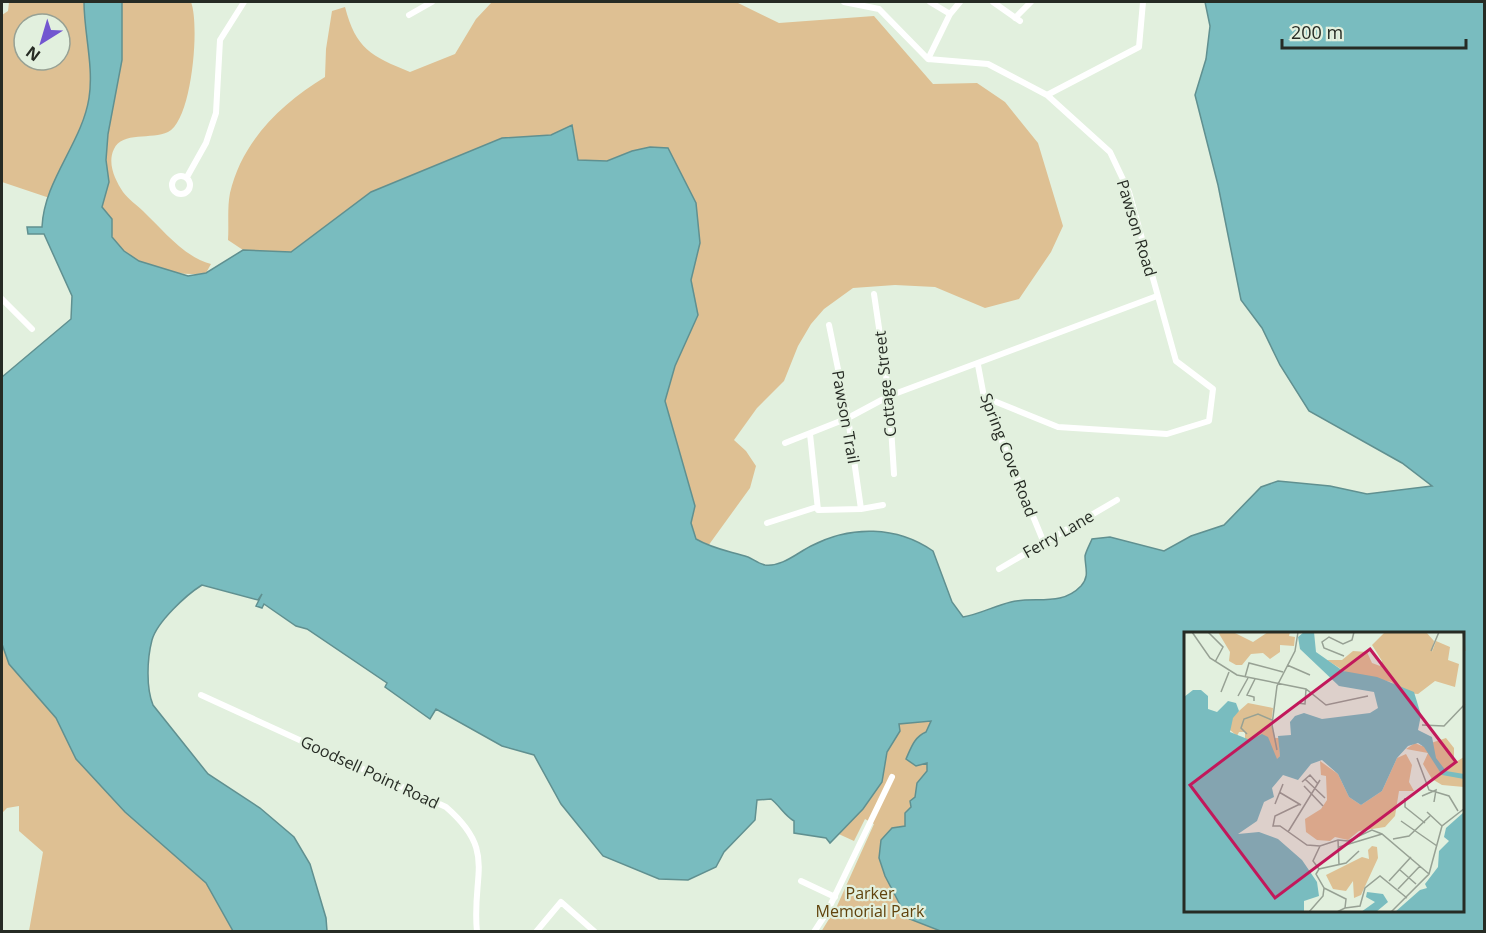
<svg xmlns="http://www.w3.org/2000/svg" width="1486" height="933" font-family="'Open Sans',sans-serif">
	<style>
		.green { fill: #dec093; fill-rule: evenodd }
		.water { fill: #79bcbf; stroke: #609090; stroke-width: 1.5; fill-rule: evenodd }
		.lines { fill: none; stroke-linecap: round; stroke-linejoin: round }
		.minor { stroke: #fff; stroke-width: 6 }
		.labels { text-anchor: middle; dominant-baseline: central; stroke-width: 4.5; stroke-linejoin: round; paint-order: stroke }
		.street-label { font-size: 16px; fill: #262b24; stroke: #e2f0de }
		.park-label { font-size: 16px; fill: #61430c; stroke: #e2f0de }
		.inset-road { fill: none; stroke: #97a194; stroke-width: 1.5 }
		.view { fill: #c2185b; fill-opacity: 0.15; stroke: #c2185b; stroke-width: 3 }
		.inset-edge { fill: none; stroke: #262b24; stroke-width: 3 }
	</style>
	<rect width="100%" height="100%" fill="#e2f0de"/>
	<path class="green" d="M 9,2 L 191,2 C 200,25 192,121 168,132 C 152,140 122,131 114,149 C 107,163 115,180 123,192 C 128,199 137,205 143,211 C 163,230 184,257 211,264 L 206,273 C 178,278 128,266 113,238 C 111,233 112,225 112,219 L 2,182 L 2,15 L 8,11 ZM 24,24 L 60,24 L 60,60 L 24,60 Z
		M 492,2 L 736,2 L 779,23 L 874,16 L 933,84 L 977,83 L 1005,102 L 1038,143 L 1063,226 L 1051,252 L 1019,299 L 985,308 L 935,287 L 895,285 L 853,288 L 824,309 L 811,324 L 798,346 L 784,381 L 757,408 L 734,440 L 746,451 L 756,466 L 750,488 L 708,546 L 696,539 L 691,523 L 695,506 L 665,401 L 675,366 L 698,315 L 691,280 L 699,243 L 696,203 L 668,148 L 650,148 L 632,151 L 607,161 L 577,160 L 572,126 L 551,135 L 503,138 L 371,192 L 291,252 L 243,250 L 228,240 C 229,225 227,208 230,193 C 242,141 281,104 325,77 L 326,49 L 332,11 L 345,7 C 356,49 371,56 410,72 L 455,54 L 476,19 Z
		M 2,576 L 20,676 L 56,718 L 78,761 L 125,812 L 206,883 L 233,931 L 29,931 L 43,852 L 19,831 L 19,806 L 7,808 L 2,813 Z
		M 932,721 L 929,761 L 977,931 L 821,932 L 837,906 L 874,824 L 865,819 L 854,841 L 832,831 C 845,812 901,741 899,724 Z"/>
	<path class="water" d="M 84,2 L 122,2 L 122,60 L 108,134 L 106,160 L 109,182 L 102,207 L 112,219 L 112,237 L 124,251 L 139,261 L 188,276 L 206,273 L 243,250 L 291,252 L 371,192 L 502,138 L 551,135 L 572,125 L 578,160 L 607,161 L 632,151 L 650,147 L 668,148 L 696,203 L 700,243 L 691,280 L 698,315 L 675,366 L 665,401 L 695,506 L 691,523 L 696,539 C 713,549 729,551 748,557 C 753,559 759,564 765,565 C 782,567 797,553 811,546 C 851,525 897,526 933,551 L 952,602 L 963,617 C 980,614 994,606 1011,602 C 1035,596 1061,607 1081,586 C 1090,576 1085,568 1085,556 C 1086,551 1090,544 1092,539 L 1110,537 L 1164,551 L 1191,536 L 1224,525 L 1261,487 L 1278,481 L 1330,486 L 1367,494 L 1432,486 L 1402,463 L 1309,411 L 1280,365 L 1262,328 L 1241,300 L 1218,185 L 1195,95 L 1206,59 L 1210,26 L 1205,2 L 1484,2 L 1484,931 L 943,932 L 907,918 L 885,876 L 879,858 L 881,840 L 892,828 L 905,826 L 905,813 L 911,807 L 910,801 L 915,797 L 917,783 L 927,771 L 927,763 L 916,766 L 906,759 C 911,748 914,737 926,732 L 931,721 L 899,724 L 900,731 L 887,752 L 882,782 L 863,809 L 830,843 L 826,838 L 794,833 L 794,821 C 784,815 780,806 771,799 L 757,800 L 755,820 L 724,852 L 716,867 L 688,880 L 659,879 L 603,856 L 561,804 L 534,755 L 502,746 L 436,709 L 430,719 L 385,687 L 387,683 L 307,629 L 296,626 L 264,604 L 262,608 L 256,606 L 262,594 L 258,600 L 202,585 C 186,595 157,622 152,640 C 147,659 146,688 153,705 L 208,774 L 260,808 L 294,837 L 310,864 L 326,918 L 327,931 L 233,931 L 206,883 L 125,812 L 76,759 L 56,718 L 9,664 L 2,644 L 2,377 L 71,319 L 72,296 L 44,234 L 28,234 L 27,227 L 42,227 C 44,180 82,143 89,98 C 94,67 84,33 84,2 ZM 1186,633 L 1464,633 L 1464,910 L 1186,910 Z"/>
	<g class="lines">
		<path class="minor" d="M 844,2 L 879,9 L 928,59 L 988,64 L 1047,95 L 1110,152 L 1129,192 L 1176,361 L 1213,389 L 1209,421 L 1167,434 L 1058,427 L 984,397
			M 930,2 L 950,14
			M 993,2 L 1020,21
			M 409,15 L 432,2
			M 1015,18 L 1031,2
			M 928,59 L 950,14 L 960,2
			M 1047,95 L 1139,47 L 1143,2
			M172 185a9 9 0 1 1 18 0a9 9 0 1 1-18 0Z
			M 187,177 L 206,143 L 216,113 L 220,40 L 244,2
			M 874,294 L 889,396 L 894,474
			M 2,299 L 32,329
			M 829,325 L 848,418 L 861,509
			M 978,365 L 984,397 L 1044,543
			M 810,434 L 818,510 L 861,509 L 883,505
			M 785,443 L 848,418 L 889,396 L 1157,296
			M 767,523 L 817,507
			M 999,569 L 1117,500
			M 201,695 L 446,807 C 498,852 471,874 477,932
			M 801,881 L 835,897
			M 536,932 L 561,902 L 595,932
			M 814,932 L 827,912 L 892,777"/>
	</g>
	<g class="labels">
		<g class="street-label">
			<text transform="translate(1137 228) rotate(73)">Pawson Road</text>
			<text transform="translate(885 384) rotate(-96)">Cottage Street</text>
			<text transform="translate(846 417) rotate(80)">Pawson Trail</text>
			<text transform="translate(1009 455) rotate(69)">Spring Cove Road</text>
			<text transform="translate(1058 534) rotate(-30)">Ferry Lane</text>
			<text transform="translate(370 772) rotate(25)">Goodsell Point Road</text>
		</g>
		<g class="park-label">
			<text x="870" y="893">Parker<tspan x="870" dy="18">Memorial Park</tspan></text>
		</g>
	</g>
	<g transform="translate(1184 632)">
		<rect width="280" height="280" fill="#e2f0de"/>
		<path d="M 34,0 L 49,0 L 69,10 L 84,0 L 106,0 L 105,4 L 111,5 L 110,14 L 96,13 L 96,20 L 86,27 L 79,21 L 67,22 L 58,33 L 52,33 L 45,29 L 46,20 ZM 201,0 L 242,0 L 250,9 L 248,20 L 252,9 L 266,15 L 264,28 L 275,32 L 271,55 L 251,49 L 234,62 L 222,61 L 207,50 L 163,41 L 143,28 L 158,28 L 169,19 L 183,20 L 188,31 L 196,34 L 198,29 L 188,13 ZM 64,71 L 89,76 L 87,92 L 91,106 L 95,106 L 96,124 L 92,129 L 61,107 L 61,100 L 55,100 L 53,104 L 46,98 L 47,86 ZM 262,106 L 270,116 L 270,131 L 280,125 L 280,155 L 258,153 L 248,147 L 239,132 L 244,121 L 222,117 L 231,111 L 238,114 ZM 222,122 L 228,133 L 225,150 L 230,159 L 215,159 L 211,184 L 201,195 L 175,199 L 164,208 L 151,205 L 146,209 L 133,208 L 122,200 L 121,187 L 137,177 L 143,168 L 142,144 L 137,143 L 136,129 L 154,142 L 165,165 L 177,173 L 198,159 L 213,126 ZM 188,214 L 193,215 L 194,226 L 177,263 L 170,266 L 169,249 L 162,259 L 149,257 L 142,243 L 178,225 L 185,227 L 184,218 Z" fill="#dec093"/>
		<path d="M 120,0 L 130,0 L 132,20 L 159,39 L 193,45 L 230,60 L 237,83 L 234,98 L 248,105 L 252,126 L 262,139 L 280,142 L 280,147 L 258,143 L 240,115 L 234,111 L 224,114 L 213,126 L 198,159 L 177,173 L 165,165 L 154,142 L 138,128 L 127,132 L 114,148 L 99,143 L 88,156 L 90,165 L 80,170 L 73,189 L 54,202 L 75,200 L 94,207 L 118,228 L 133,250 L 135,264 L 120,269 L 120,280 L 0,280 L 0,65 L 9,58 L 17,58 L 24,64 L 24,77 L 33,80 L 44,69 L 52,71 L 55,79 L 49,86 L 46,100 L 66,108 L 78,102 L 84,105 L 93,127 L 96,124 L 94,104 L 107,103 L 106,90 L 111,84 L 120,81 L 138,87 L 186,81 L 194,76 L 190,60 L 155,54 L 116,17 L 114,5 ZM 280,180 L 280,280 L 211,280 L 236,258 L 243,256 L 241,252 L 254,235 L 255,219 L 265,209 L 260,205 L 262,196 ZM 183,260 L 199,262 L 204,270 L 192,280 L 177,280 L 191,270 L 182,265 Z" fill="#79bcbf"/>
		<path class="inset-road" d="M 8,0 L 26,26 L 53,43 L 122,57 L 142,73 L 184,64M 24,0 L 39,15 L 31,30M 279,0 L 281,19M 247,19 L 255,0M 160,24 L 140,16 L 138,10 L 145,5 L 159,12 L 168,8 L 170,0M 103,33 L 126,43M 61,45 L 65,31 L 99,40M 37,60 L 45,40M 54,64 L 64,46M 70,69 L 70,65 L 63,63 L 71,47M 113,71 L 121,72 L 122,57M 238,93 L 260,94 L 281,72M 63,102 L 57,96 L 60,87 L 74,82 L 88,88M 93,118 L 88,93 L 93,54 L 111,19 L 114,0M 233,126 L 245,158 L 265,164 L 274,179M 121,147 L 141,166M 118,150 L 126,143 L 134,152M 120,154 L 139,174M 95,160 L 117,173M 238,164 L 252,158 L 250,170M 221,166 L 221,175 L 241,191M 91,172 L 99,152M 116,172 L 91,184 L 89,194 L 96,194 L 123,213 L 136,214 L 154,208 L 164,209 L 188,198 L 198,202 L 245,242M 243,180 L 258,194M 217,189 L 253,214M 104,200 L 136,148M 209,207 L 225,204 L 246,184M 154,208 L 155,233M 155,215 L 198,202M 135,237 L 129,229 L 136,214M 216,238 L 232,252M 205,249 L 227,225M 140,256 L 162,267 L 161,276 L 153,280M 214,257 L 236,234M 161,276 L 176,274 L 181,256 L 196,244 L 223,266M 125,280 L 139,264 L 140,256 L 132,242 L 135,237 L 162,231 L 175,219M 207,280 L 245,242 L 258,194 L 281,176"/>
		<path class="view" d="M 186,17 L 272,130 L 91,266 L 6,153 Z"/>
		<rect width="280" height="280" class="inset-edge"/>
	</g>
	<rect width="1486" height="933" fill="none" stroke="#262b24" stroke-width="6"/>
	<g transform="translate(42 42) rotate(217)"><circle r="28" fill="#e2f0de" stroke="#97a194" stroke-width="1.5"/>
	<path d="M0-4.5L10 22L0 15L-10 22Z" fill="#7256d0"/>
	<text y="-9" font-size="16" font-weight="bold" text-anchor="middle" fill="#262b24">N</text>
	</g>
	<path d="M1282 39v9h184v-9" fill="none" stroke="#262b24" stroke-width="3"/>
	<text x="1291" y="39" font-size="18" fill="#262b24" stroke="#e2f0de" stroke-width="4.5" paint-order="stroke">200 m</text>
</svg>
